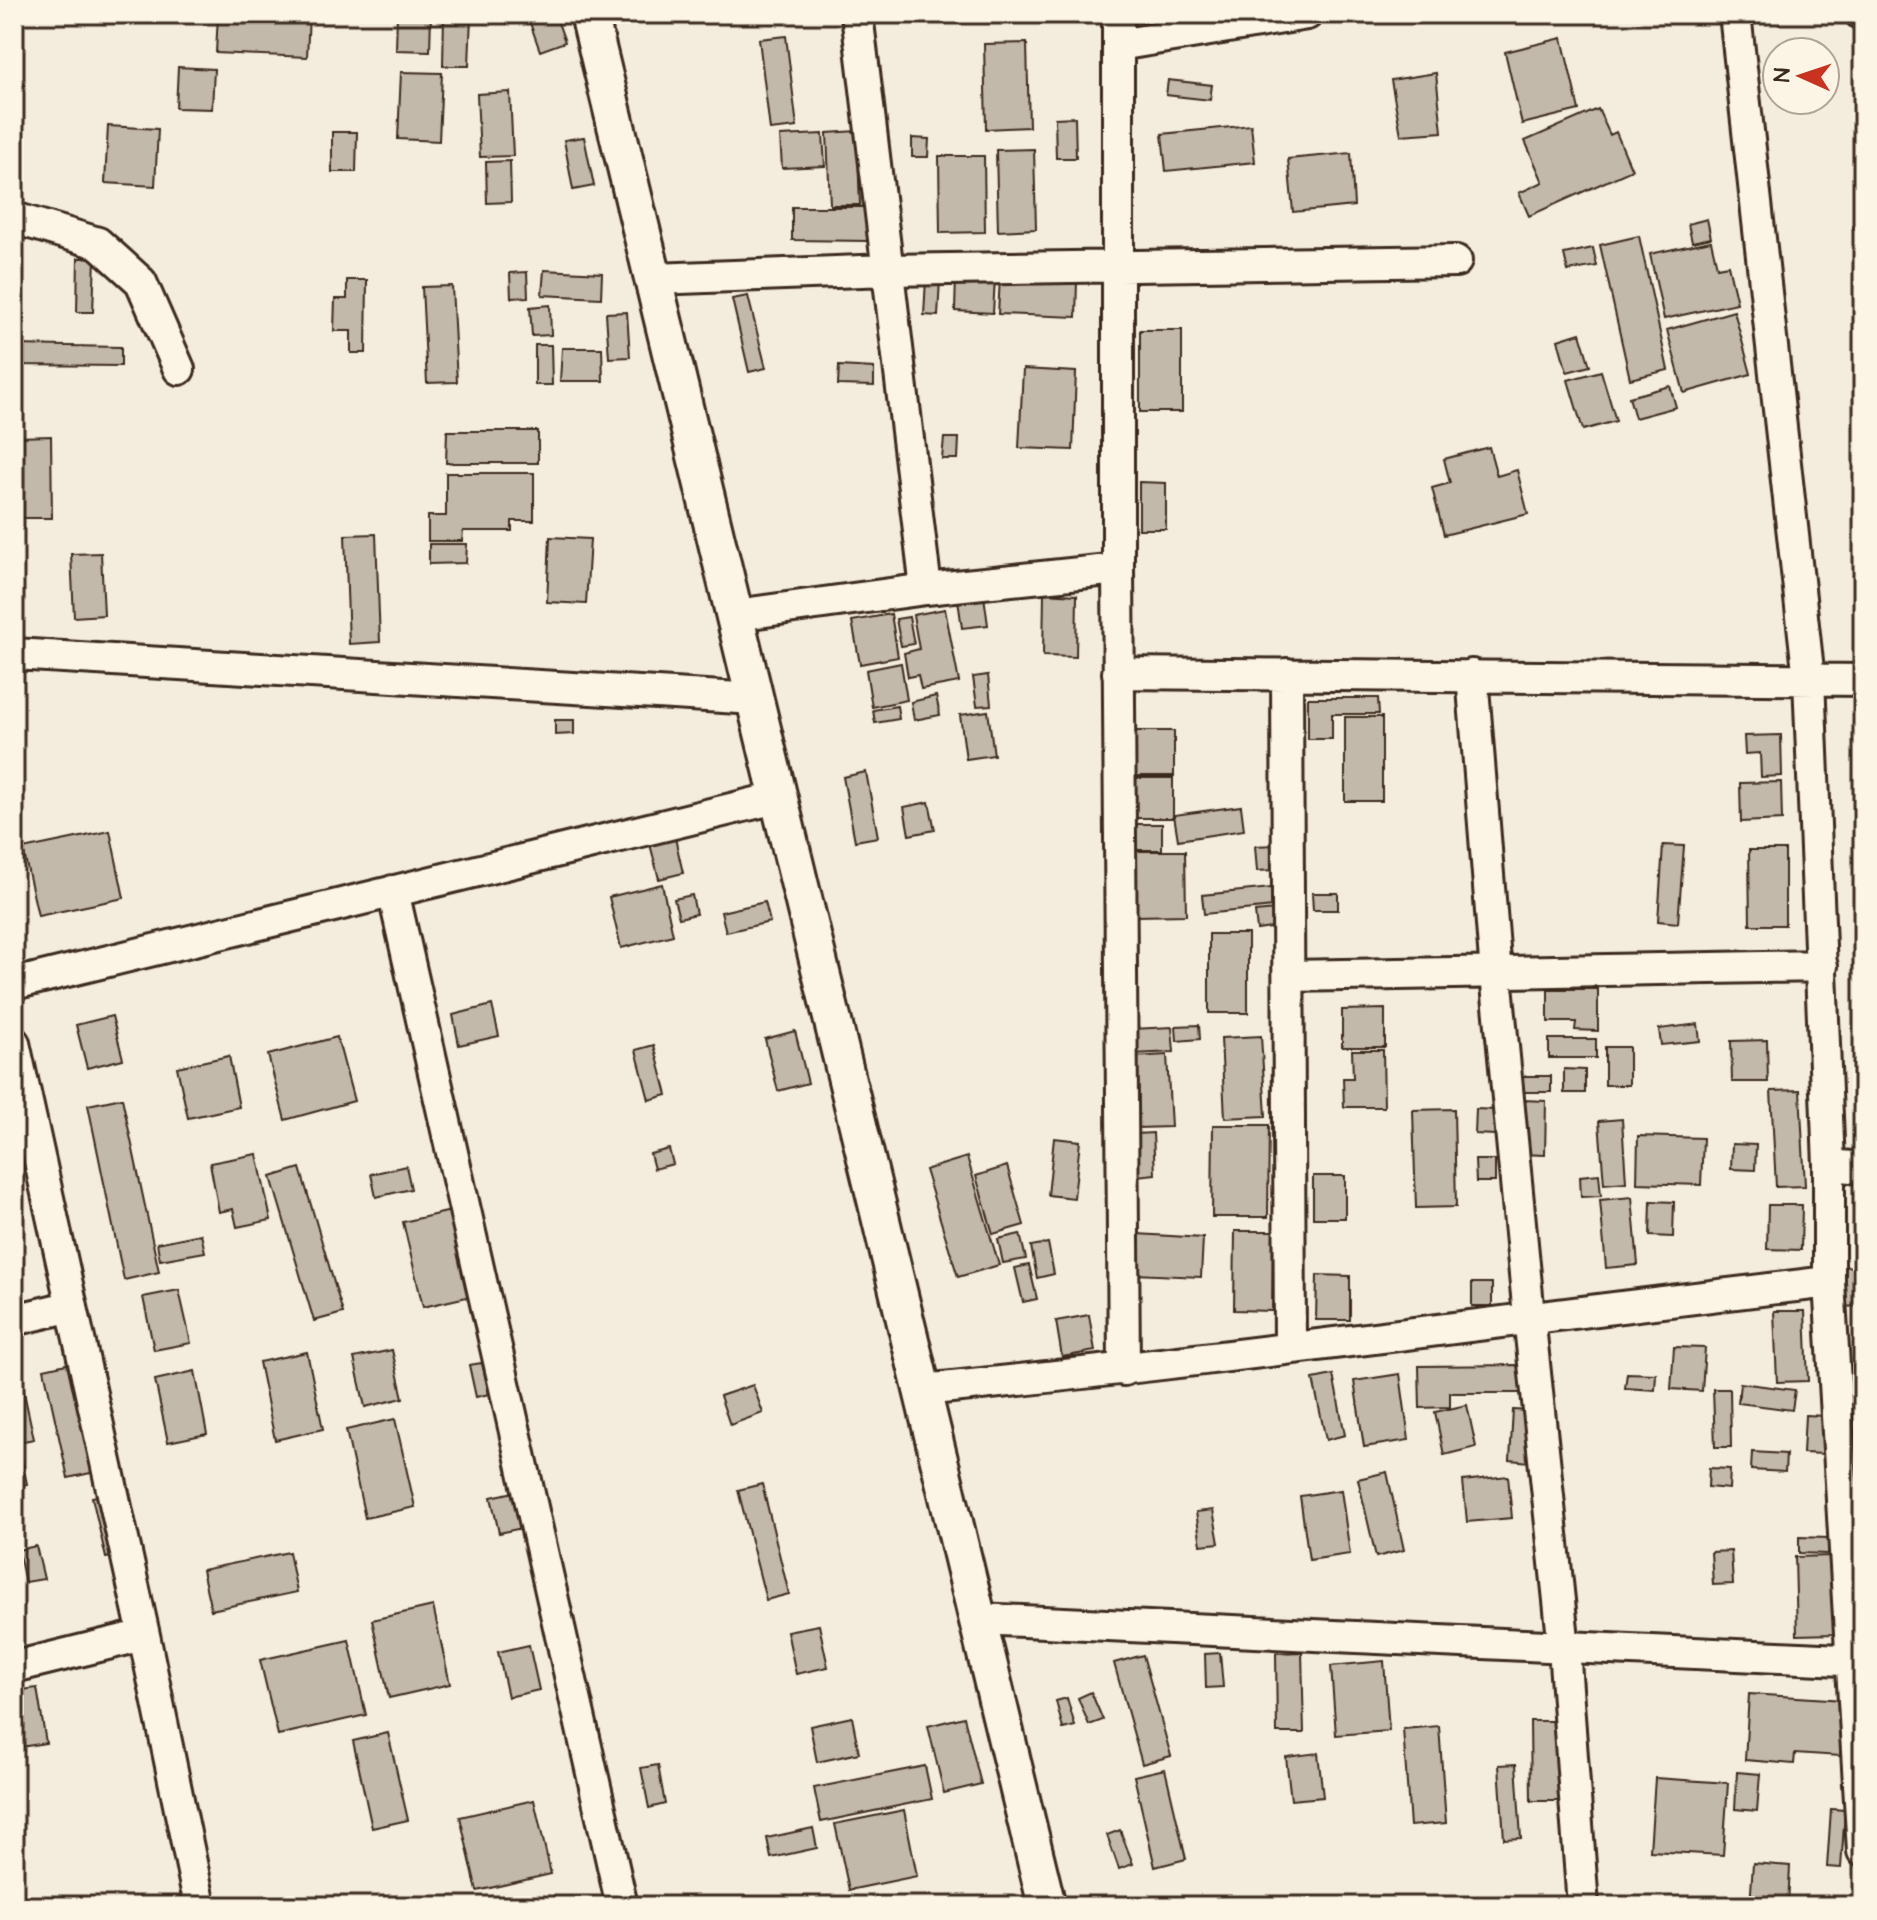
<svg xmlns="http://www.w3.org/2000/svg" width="1877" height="1920" font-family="'Architects Daughter',sans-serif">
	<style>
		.building { fill: #c3b9aa; stroke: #3b2a1e; stroke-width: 2 }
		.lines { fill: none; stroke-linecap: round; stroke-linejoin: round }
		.minor-casing { stroke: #3b2a1e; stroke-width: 36 }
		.tertiary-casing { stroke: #3b2a1e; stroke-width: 42 }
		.minor { stroke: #fcf5e5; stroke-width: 30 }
		.tertiary { stroke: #fcf5e5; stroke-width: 36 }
	</style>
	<rect width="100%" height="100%" fill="#f4eddd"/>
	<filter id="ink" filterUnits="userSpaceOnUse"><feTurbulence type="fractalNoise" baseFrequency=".0125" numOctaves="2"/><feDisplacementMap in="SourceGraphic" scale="16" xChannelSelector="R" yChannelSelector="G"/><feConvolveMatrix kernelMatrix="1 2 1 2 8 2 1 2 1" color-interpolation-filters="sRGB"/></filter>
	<g filter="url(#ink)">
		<path class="building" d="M 218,14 L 309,14 L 307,57 L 216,53 Z
			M 397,14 L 431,14 L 430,51 L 396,50 Z
			M 444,14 L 471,14 L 469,66 L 443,66 Z
			M 545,14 L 555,14 L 565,42 L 540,51 L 529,20 Z
			M 786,36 L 797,127 L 770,130 L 759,39 Z
			M 1562,38 L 1579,110 L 1522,124 L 1505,52 Z
			M 1027,43 L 1029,127 L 986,129 L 984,44 Z
			M 178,67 L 214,69 L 212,109 L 176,108 Z
			M 401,72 L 442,73 L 439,141 L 398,139 Z
			M 1436,73 L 1442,132 L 1401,135 L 1391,80 Z
			M 1168,80 L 1212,85 L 1210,100 L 1166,95 Z
			M 510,92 L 513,156 L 480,157 L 477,94 Z
			M 1598,109 L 1610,135 L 1616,132 L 1632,170 L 1529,216 L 1519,193 L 1543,182 L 1525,141 Z
			M 1075,117 L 1076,158 L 1056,158 L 1055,118 Z
			M 1251,125 L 1255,162 L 1166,171 L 1162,134 Z
			M 108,126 L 158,129 L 155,186 L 105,183 Z
			M 857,131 L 860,205 L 830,205 L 827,133 Z
			M 332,132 L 357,132 L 356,172 L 332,172 Z
			M 823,134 L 825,166 L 782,168 L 780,136 Z
			M 584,137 L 594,186 L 573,190 L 564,140 Z
			M 912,138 L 929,139 L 928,157 L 912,157 Z
			M 1034,149 L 1036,229 L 998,231 L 996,150 Z
			M 1351,153 L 1354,206 L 1293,212 L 1288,159 Z
			M 939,156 L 984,156 L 985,232 L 940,233 Z
			M 510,161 L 511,202 L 487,203 L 486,162 Z
			M 792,207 L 869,207 L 869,241 L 792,240 Z
			M 1707,219 L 1711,238 L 1692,242 L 1688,224 Z
			M 1639,236 L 1668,370 L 1630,379 L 1600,245 Z
			M 1711,241 L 1717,267 L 1728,265 L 1737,303 L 1664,319 L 1650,254 Z
			M 1593,248 L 1597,266 L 1568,271 L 1564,254 Z
			M 78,258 L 95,258 L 93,312 L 77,312 Z
			M 544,270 L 602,273 L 601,298 L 542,295 Z
			M 527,272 L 528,297 L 511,298 L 510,273 Z
			M 956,276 L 995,278 L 993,313 L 955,311 Z
			M 1000,278 L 1077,281 L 1076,317 L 998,314 Z
			M 926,279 L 940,279 L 938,316 L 924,315 Z
			M 347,280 L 367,280 L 366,353 L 351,353 L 351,331 L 334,331 L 335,299 L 347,299 Z
			M 452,286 L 457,382 L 427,383 L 422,287 Z
			M 748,296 L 766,368 L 749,372 L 732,299 Z
			M 550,305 L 551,335 L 532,336 L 530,307 Z
			M 1734,311 L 1751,374 L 1684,393 L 1667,330 Z
			M 627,312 L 630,357 L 609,358 L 606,313 Z
			M 1140,330 L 1182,330 L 1182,412 L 1140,412 Z
			M 1580,333 L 1590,366 L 1567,372 L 1558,340 Z
			M 14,345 L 121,347 L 121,366 L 14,365 Z
			M 535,345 L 551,345 L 552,385 L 535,385 Z
			M 562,348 L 602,348 L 603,381 L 560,381 Z
			M 839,366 L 874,368 L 874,386 L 838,385 Z
			M 1023,369 L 1076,372 L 1073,450 L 1019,448 Z
			M 1601,371 L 1616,421 L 1583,430 L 1568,380 Z
			M 1670,386 L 1676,407 L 1635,418 L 1629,397 Z
			M 447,431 L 538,431 L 538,463 L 446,463 Z
			M 51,436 L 52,518 L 17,518 L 16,437 Z
			M 944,438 L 959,438 L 958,459 L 942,459 Z
			M 1489,447 L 1497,476 L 1517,470 L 1528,514 L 1444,535 L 1432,488 L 1450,483 L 1444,459 Z
			M 446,473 L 534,473 L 534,521 L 512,521 L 512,531 L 463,531 L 462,541 L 428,541 L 428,516 L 446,516 Z
			M 1139,482 L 1166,483 L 1166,529 L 1139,529 Z
			M 376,534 L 380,642 L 349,644 L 345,535 Z
			M 550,537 L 590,539 L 586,604 L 547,602 Z
			M 429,544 L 467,544 L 466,563 L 429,564 Z
			M 101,553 L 104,615 L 74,617 L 71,554 Z
			M 1044,593 L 1077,595 L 1076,657 L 1043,656 Z
			M 984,596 L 988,625 L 962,628 L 958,600 Z
			M 945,609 L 959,682 L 921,689 L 918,675 L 908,677 L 904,653 L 919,649 L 913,615 Z
			M 891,614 L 898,657 L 860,664 L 852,621 Z
			M 909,617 L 914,644 L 901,646 L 896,619 Z
			M 901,663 L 907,700 L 872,707 L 866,670 Z
			M 988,675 L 991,705 L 977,706 L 973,677 Z
			M 936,696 L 940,715 L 914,720 L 911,702 Z
			M 1308,698 L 1378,698 L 1379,714 L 1332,714 L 1332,739 L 1308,739 Z
			M 897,706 L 899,719 L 875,723 L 873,710 Z
			M 988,711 L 994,755 L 966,759 L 960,715 Z
			M 1345,717 L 1382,717 L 1382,801 L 1345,801 Z
			M 555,720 L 574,720 L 574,734 L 555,735 Z
			M 1135,731 L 1174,731 L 1174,776 L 1135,776 Z
			M 1781,735 L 1782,776 L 1761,777 L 1760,753 L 1745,754 L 1744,736 Z
			M 866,772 L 878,837 L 855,841 L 843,777 Z
			M 1135,778 L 1173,778 L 1173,818 L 1135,818 Z
			M 1781,782 L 1782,820 L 1741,822 L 1740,783 Z
			M 929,802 L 935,830 L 909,835 L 904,807 Z
			M 1241,806 L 1244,830 L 1178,840 L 1174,815 Z
			M 1136,824 L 1162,824 L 1162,850 L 1136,850 Z
			M 110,831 L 124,898 L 38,916 L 23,849 Z
			M 675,838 L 683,873 L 659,879 L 650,844 Z
			M 1275,845 L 1277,870 L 1257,871 L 1255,846 Z
			M 1663,845 L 1684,846 L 1678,923 L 1658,921 Z
			M 1749,850 L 1785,850 L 1785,925 L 1750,925 Z
			M 1136,851 L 1185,851 L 1186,915 L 1136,916 Z
			M 662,884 L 673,935 L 621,948 L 609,897 Z
			M 1271,888 L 1273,907 L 1204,914 L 1202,895 Z
			M 1312,893 L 1338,893 L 1338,910 L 1313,910 Z
			M 692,895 L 696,914 L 679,918 L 674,899 Z
			M 765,902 L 770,922 L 726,932 L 721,912 Z
			M 1275,910 L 1278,927 L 1257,930 L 1255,912 Z
			M 1209,934 L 1248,934 L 1248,1013 L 1209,1013 Z
			M 1548,989 L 1598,989 L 1598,1031 L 1575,1030 L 1576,1022 L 1548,1022 Z
			M 492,1005 L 499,1036 L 459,1045 L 453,1015 Z
			M 1385,1009 L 1385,1047 L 1342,1047 L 1342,1010 Z
			M 112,1016 L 123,1059 L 87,1068 L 76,1025 Z
			M 1698,1024 L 1700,1041 L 1661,1045 L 1659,1029 Z
			M 1199,1025 L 1200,1039 L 1177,1041 L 1176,1026 Z
			M 1172,1027 L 1174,1052 L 1133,1054 L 1132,1029 Z
			M 795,1031 L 808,1083 L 778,1091 L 765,1039 Z
			M 1261,1036 L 1266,1116 L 1225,1118 L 1221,1038 Z
			M 337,1037 L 354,1101 L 285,1120 L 268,1055 Z
			M 1549,1039 L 1596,1039 L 1596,1058 L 1549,1058 Z
			M 1767,1040 L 1768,1082 L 1732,1082 L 1731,1041 Z
			M 654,1045 L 667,1095 L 649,1100 L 636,1050 Z
			M 1605,1047 L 1629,1047 L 1629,1085 L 1605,1085 Z
			M 1352,1050 L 1383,1050 L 1384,1107 L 1344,1107 L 1343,1078 L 1353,1078 Z
			M 1167,1055 L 1171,1127 L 1137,1128 L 1133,1057 Z
			M 229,1056 L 239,1107 L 188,1118 L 177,1067 Z
			M 1564,1069 L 1585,1070 L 1585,1093 L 1564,1093 Z
			M 1521,1076 L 1551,1076 L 1551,1092 L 1521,1092 Z
			M 1800,1090 L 1805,1186 L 1776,1187 L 1771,1091 Z
			M 122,1098 L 159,1272 L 124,1280 L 88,1105 Z
			M 1522,1100 L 1546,1101 L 1545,1155 L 1520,1154 Z
			M 1454,1109 L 1456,1207 L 1416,1208 L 1413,1110 Z
			M 1476,1109 L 1497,1110 L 1495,1135 L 1475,1134 Z
			M 1622,1119 L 1626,1182 L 1604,1184 L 1599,1121 Z
			M 1213,1125 L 1269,1125 L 1268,1217 L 1212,1217 Z
			M 1153,1133 L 1155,1174 L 1137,1176 L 1135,1134 Z
			M 1638,1136 L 1703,1138 L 1701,1185 L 1637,1183 Z
			M 1054,1138 L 1080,1141 L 1074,1198 L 1048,1195 Z
			M 1732,1144 L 1756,1145 L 1755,1170 L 1731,1169 Z
			M 669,1149 L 673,1164 L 654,1169 L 650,1154 Z
			M 257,1154 L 271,1220 L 237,1227 L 233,1209 L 219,1212 L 210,1163 Z
			M 967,1157 L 999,1265 L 958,1277 L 925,1170 Z
			M 1475,1160 L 1495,1160 L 1495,1182 L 1476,1182 Z
			M 406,1166 L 411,1189 L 376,1197 L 371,1174 Z
			M 1007,1166 L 1024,1225 L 993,1234 L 976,1176 Z
			M 300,1168 L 343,1313 L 314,1321 L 271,1177 Z
			M 1599,1174 L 1601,1196 L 1581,1197 L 1580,1176 Z
			M 1313,1176 L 1345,1176 L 1345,1218 L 1313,1218 Z
			M 1632,1197 L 1638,1265 L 1606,1268 L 1600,1200 Z
			M 1651,1201 L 1674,1202 L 1673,1237 L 1650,1236 Z
			M 1768,1205 L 1802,1205 L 1801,1250 L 1767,1249 Z
			M 451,1211 L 471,1296 L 423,1307 L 403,1222 Z
			M 1235,1231 L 1273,1231 L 1272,1311 L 1234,1310 Z
			M 201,1234 L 205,1252 L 160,1260 L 157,1243 Z
			M 1020,1234 L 1026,1259 L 1003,1263 L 998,1239 Z
			M 1137,1234 L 1203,1238 L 1201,1277 L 1135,1274 Z
			M 1048,1243 L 1054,1274 L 1037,1278 L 1031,1246 Z
			M 1029,1265 L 1037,1299 L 1023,1302 L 1015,1268 Z
			M 1863,1266 L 1863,1306 L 1838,1307 L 1836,1267 Z
			M 1317,1275 L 1350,1276 L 1350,1320 L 1316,1320 Z
			M 1472,1283 L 1492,1283 L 1492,1306 L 1472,1306 Z
			M 179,1290 L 191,1343 L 154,1350 L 143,1297 Z
			M 1774,1311 L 1805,1311 L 1808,1381 L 1777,1382 Z
			M 1089,1315 L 1095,1351 L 1062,1357 L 1056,1321 Z
			M 1674,1347 L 1705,1348 L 1702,1391 L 1671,1389 Z
			M 392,1350 L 403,1398 L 365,1407 L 354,1358 Z
			M 307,1352 L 323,1429 L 275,1440 L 259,1362 Z
			M 80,1361 L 104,1470 L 68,1478 L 44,1369 Z
			M 482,1363 L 489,1394 L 476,1397 L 469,1365 Z
			M 1520,1365 L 1520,1393 L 1450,1393 L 1450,1407 L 1420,1408 L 1419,1366 Z
			M 195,1371 L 207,1434 L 168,1442 L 155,1380 Z
			M 1627,1373 L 1656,1374 L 1655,1390 L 1625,1388 Z
			M 1400,1374 L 1409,1440 L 1364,1447 L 1354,1381 Z
			M 1333,1375 L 1345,1435 L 1326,1440 L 1313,1379 Z
			M 1740,1383 L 1795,1390 L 1792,1410 L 1738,1403 Z
			M 753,1385 L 763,1413 L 730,1425 L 720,1396 Z
			M 23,1388 L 34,1439 L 14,1443 L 14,1390 Z
			M 1713,1389 L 1730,1389 L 1731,1447 L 1715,1447 Z
			M 1467,1405 L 1476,1447 L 1444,1455 L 1435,1412 Z
			M 1513,1410 L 1533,1411 L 1530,1462 L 1510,1460 Z
			M 1805,1415 L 1825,1416 L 1824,1454 L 1803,1453 Z
			M 395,1419 L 415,1507 L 365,1518 L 346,1430 Z
			M 1752,1452 L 1786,1454 L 1785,1472 L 1751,1470 Z
			M 22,1460 L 27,1484 L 14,1487 L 14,1462 Z
			M 1709,1468 L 1730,1469 L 1729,1489 L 1708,1487 Z
			M 1387,1472 L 1404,1550 L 1376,1557 L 1358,1479 Z
			M 1508,1476 L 1512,1518 L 1467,1522 L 1463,1481 Z
			M 762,1484 L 789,1594 L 766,1600 L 738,1490 Z
			M 1341,1490 L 1350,1554 L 1309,1560 L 1300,1496 Z
			M 514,1492 L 522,1528 L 499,1533 L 491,1497 Z
			M 110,1493 L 123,1554 L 106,1558 L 92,1497 Z
			M 1213,1510 L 1219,1543 L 1201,1545 L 1196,1512 Z
			M 1799,1537 L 1828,1538 L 1828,1554 L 1799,1553 Z
			M 36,1546 L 44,1579 L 25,1582 L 18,1550 Z
			M 1731,1551 L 1733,1584 L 1713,1585 L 1711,1552 Z
			M 289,1552 L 297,1592 L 211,1610 L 202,1570 Z
			M 1833,1556 L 1835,1634 L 1797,1635 L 1795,1557 Z
			M 433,1606 L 450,1684 L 389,1698 L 372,1620 Z
			M 819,1625 L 828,1667 L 796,1674 L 787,1631 Z
			M 349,1640 L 366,1715 L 278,1735 L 260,1660 Z
			M 529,1645 L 539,1690 L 508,1697 L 498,1652 Z
			M 1302,1652 L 1304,1733 L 1277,1733 L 1276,1653 Z
			M 1220,1653 L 1223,1687 L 1206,1688 L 1205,1654 Z
			M 1143,1655 L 1171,1756 L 1142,1764 L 1114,1663 Z
			M 1384,1661 L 1389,1731 L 1336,1735 L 1331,1666 Z
			M 37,1688 L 46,1743 L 14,1748 L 14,1691 Z
			M 1091,1692 L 1103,1720 L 1089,1725 L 1078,1698 Z
			M 1749,1694 L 1844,1700 L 1840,1756 L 1795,1753 L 1794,1764 L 1745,1760 Z
			M 1067,1698 L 1075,1726 L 1063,1729 L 1056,1701 Z
			M 852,1717 L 859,1753 L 817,1762 L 810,1726 Z
			M 964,1717 L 981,1784 L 944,1793 L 928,1726 Z
			M 1530,1721 L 1562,1721 L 1562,1801 L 1531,1801 Z
			M 1439,1726 L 1446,1823 L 1410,1826 L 1403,1729 Z
			M 388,1733 L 408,1820 L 372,1828 L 353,1741 Z
			M 1318,1753 L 1323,1797 L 1291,1800 L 1286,1757 Z
			M 1516,1764 L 1521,1838 L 1504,1839 L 1499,1765 Z
			M 658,1765 L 665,1804 L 649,1808 L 641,1768 Z
			M 925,1766 L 932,1799 L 821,1822 L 814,1788 Z
			M 1165,1769 L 1186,1859 L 1155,1867 L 1134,1776 Z
			M 1737,1772 L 1760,1774 L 1757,1811 L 1735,1809 Z
			M 1655,1778 L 1728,1783 L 1723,1855 L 1650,1851 Z
			M 534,1800 L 551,1874 L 477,1891 L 460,1817 Z
			M 1831,1809 L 1845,1810 L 1841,1868 L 1827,1867 Z
			M 904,1810 L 917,1876 L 849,1890 L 835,1824 Z
			M 813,1828 L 817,1848 L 771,1858 L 767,1838 Z
			M 1120,1830 L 1133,1864 L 1119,1869 L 1107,1835 Z
			M 1753,1863 L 1790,1866 L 1788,1906 L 1750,1906 Z
			M 1568,1898 L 1568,1906 L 1503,1906 L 1503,1903 Z"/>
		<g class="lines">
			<g class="minor-casing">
				<path id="minor" d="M 857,14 L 926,589
					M 1118,14 L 1118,569 L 1124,1370
					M 1735,14 L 1809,679 L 1829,1165 L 1829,1282 L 1863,1851
					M 1861,14 L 1863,15
					M 1118,45 L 1307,14
					M 14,218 L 98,243 L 141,282 L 179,369
					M 654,279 L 887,270 L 1456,261
					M 736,615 L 926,589 L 1118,569
					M 14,654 L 756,699
					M 1118,673 L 1863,680
					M 1287,674 L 1290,1347
					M 1472,675 L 1496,974 L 1529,1316 L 1564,1648 L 1583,1906
					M 393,891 L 622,1906
					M 1289,976 L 1822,966
					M 14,984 L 780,797
					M 14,1043 L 144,1635 L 200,1906
					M 1829,1165 L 1863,1168
					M 14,1320 L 72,1306
					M 923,1390 C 1226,1360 1527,1317 1829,1282
					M 979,1619 L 1863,1661
					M 14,1667 L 144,1635"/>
			</g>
			<g class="tertiary-casing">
				<path id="tertiary" d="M 589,14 L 1047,1906"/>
			</g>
			<use href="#minor" class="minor"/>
			<use href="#tertiary" class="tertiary"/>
		</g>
	</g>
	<rect width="1877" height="1920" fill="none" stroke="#fcf5e5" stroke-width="48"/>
	<rect x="24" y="24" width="1829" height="1872" fill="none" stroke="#3b2a1e" stroke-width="3" filter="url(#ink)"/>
	<g transform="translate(1801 76) rotate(273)"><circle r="38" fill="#fcf5e5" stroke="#afa495" stroke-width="2"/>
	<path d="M0-6L14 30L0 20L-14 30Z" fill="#c8321e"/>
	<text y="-12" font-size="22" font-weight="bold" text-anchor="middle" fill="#3b2a1e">N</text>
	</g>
</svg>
